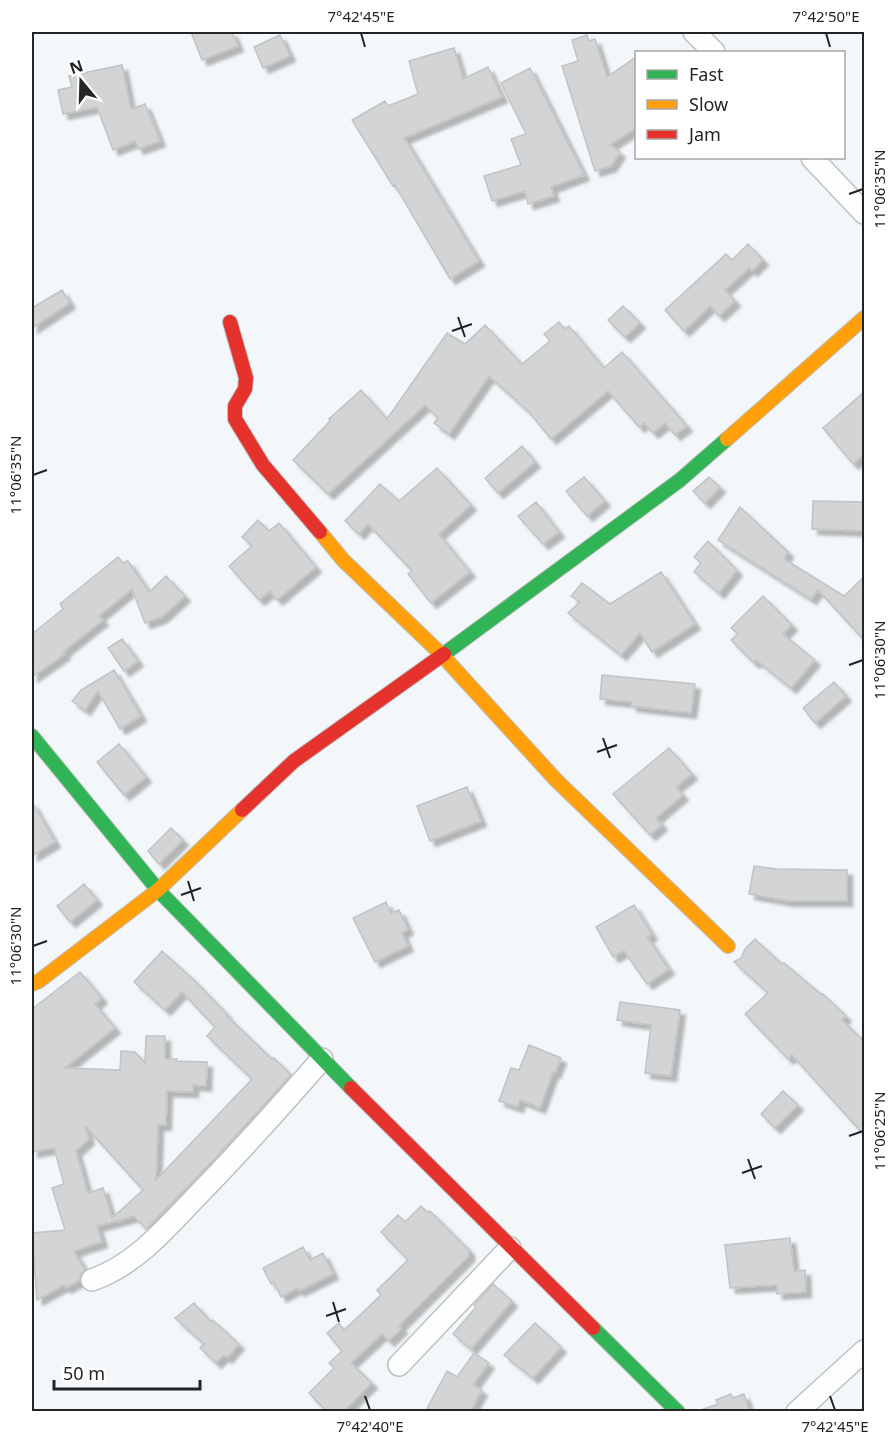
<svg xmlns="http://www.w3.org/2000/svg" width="896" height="1443" font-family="'Noto Sans',sans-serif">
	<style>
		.building { fill: #d2d4d5; stroke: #c1c3c4; stroke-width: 1.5; fill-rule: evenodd; filter: url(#shadow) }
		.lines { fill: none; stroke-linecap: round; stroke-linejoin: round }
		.street-casing { stroke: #bec0c1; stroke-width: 24 }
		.fast-casing { stroke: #bec0c1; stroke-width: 16 }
		.slow-casing { stroke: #bec0c1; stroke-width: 16 }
		.jam-casing { stroke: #bec0c1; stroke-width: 16 }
		.street { stroke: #fdfefe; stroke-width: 21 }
		.fast { stroke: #30b455; stroke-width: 14 }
		.slow { stroke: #ff9f0a; stroke-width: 14 }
		.jam { stroke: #e5322d; stroke-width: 14 }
		.ticks { fill: none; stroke: #232425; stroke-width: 2 }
		.neatline { fill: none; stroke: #232425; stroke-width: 2 }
		.ticks-label { font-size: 15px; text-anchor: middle; fill: #232425 }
	</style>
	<defs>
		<filter id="shadow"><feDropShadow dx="5.5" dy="5.5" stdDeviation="1.5" flood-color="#0004"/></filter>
	</defs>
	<rect width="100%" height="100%" fill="#f4f7f9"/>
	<path class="building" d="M 191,32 L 232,32 L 238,46 L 202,60 Z
		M 280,35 L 290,56 L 263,68 L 254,47 Z
		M 587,35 L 589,41 L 595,39 L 607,77 L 636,57 L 636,128 L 610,145 L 620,152 L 611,166 L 595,171 L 562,66 L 578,61 L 572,40 Z
		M 454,48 L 463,79 L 488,67 L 502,97 L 404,138 L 479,261 L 450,279 L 395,185 L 393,186 L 352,120 L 385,101 L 388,106 L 418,94 L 409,61 Z
		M 122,65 L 131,109 L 145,104 L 160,141 L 138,149 L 135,141 L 113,150 L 97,107 L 63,114 L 58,90 L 72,87 L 69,76 Z
		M 530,68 L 584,175 L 551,187 L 554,196 L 528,204 L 525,191 L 492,201 L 484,176 L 521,165 L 511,139 L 526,134 L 501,83 Z
		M 748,244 L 763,260 L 752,271 L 749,268 L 725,290 L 735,301 L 719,316 L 710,306 L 684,331 L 665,310 L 726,254 L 732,260 Z
		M 62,290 L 70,303 L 32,328 L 32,308 Z
		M 623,306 L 640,323 L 625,337 L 608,320 Z
		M 559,322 L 565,329 L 569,326 L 604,368 L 622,352 L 687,426 L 675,435 L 665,423 L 653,433 L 644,423 L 639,427 L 608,391 L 551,439 L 529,412 L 489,376 L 449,434 L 434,423 L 438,418 L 425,405 L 328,494 L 293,460 L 330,421 L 329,419 L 361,390 L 387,419 L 447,333 L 465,344 L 485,325 L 522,364 L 550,341 L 544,334 Z
		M 864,392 L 864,454 L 853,464 L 823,428 Z
		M 522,446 L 535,462 L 498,493 L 485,478 Z
		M 437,468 L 471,505 L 439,534 L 470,572 L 431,603 L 408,574 L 412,571 L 368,524 L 359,534 L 345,521 L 380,484 L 399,501 Z
		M 584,477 L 605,501 L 587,516 L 566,491 Z
		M 709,477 L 720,487 L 705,503 L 693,491 Z
		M 813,501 L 864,502 L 864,531 L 812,529 Z
		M 536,502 L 559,532 L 543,544 L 518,516 Z
		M 740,507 L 788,552 L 784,559 L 844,596 L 864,577 L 864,640 L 818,590 L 811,599 L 718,540 Z
		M 258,520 L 269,531 L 279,523 L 316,567 L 277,600 L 270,591 L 259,600 L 229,566 L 252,546 L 242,537 Z
		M 708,541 L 737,570 L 719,593 L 694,572 L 701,563 L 694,557 Z
		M 118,557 L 123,563 L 128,561 L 149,592 L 166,576 L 185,596 L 162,617 L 145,623 L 132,589 L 99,616 L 103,620 L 63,652 L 65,654 L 32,677 L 32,634 L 63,609 L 60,604 Z
		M 661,572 L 695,624 L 652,652 L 640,633 L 621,655 L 568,613 L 580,602 L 571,596 L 582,583 L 610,604 Z
		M 763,596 L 792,625 L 783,634 L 815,660 L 791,688 L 756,660 L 754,663 L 731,640 L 738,634 L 731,628 Z
		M 122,639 L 138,661 L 124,671 L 108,648 Z
		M 114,670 L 141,716 L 120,729 L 98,691 L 85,710 L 72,701 L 81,690 Z
		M 602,675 L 695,684 L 691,713 L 631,706 L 631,702 L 600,699 Z
		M 834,682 L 846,696 L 815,723 L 803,708 Z
		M 119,744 L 146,777 L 124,795 L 97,762 Z
		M 669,748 L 692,774 L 676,787 L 683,795 L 656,818 L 662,825 L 650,835 L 613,794 Z
		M 467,787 L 481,821 L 430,841 L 417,806 Z
		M 32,802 L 55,842 L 32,856 Z
		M 171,828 L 183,840 L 159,864 L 148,851 Z
		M 754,866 L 777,869 L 847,870 L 847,901 L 789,901 L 749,894 Z
		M 84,884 L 97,900 L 70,922 L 57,906 Z
		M 386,902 L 391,913 L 399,910 L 408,929 L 402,933 L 408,946 L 375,962 L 353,918 Z
		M 634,905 L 652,935 L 647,937 L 669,969 L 647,984 L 624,951 L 613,957 L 596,927 Z
		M 755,939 L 782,964 L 784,963 L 822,995 L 823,994 L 846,1016 L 842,1020 L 864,1041 L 864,1135 L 792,1055 L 788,1059 L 745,1014 L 768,993 L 734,962 L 741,958 L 745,949 Z
		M 162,951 L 195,981 L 227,1014 L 226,1015 L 272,1059 L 274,1058 L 291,1075 L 218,1155 L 146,1229 L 134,1216 L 97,1226 L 102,1242 L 74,1251 L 85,1270 L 80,1276 L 80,1280 L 66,1288 L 64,1285 L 37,1300 L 32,1233 L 65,1230 L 52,1188 L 64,1184 L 54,1148 L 32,1152 L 32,1009 L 80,972 L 102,998 L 95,1004 L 115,1028 L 65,1068 L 120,1070 L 121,1051 L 135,1052 L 145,1063 L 146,1036 L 165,1036 L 165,1059 L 177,1059 L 176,1061 L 207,1062 L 206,1086 L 193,1085 L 193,1092 L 167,1091 L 166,1125 L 158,1125 L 156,1180 L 252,1079 L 207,1036 L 215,1027 L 182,992 L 165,1010 L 134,982 ZM 85,1126 L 143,1190 L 112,1218 L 103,1188 L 88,1193 L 76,1151 L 89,1139 Z
		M 620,1002 L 680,1010 L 671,1076 L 645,1073 L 651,1025 L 617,1020 Z
		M 529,1045 L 561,1058 L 555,1073 L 553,1072 L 540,1108 L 520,1100 L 518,1107 L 499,1101 L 511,1068 L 519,1070 Z
		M 783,1091 L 798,1105 L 775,1128 L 761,1114 Z
		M 421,1206 L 428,1213 L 430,1211 L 469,1250 L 469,1256 L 399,1326 L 402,1328 L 389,1341 L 382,1334 L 351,1363 L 372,1383 L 343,1412 L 327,1412 L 309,1393 L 334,1368 L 329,1363 L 342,1351 L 327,1333 L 339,1323 L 344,1330 L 381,1295 L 377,1290 L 408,1260 L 381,1232 L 398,1215 L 405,1222 Z
		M 790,1238 L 794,1271 L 805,1270 L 806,1292 L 777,1294 L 777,1285 L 730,1288 L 725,1245 Z
		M 303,1247 L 310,1260 L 323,1253 L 333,1274 L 299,1291 L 297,1288 L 281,1297 L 274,1282 L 271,1284 L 263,1268 Z
		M 493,1284 L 512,1301 L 471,1349 L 453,1334 L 476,1307 L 474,1305 Z
		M 194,1303 L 211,1322 L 213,1320 L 239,1344 L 227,1358 L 224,1355 L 216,1363 L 200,1348 L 204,1344 L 175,1318 Z
		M 535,1323 L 561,1347 L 533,1378 L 504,1355 Z
		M 474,1353 L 489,1363 L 473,1385 L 482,1390 L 470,1412 L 425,1412 L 447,1371 L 457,1377 Z
		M 731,1394 L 733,1398 L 744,1394 L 750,1412 L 702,1412 L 701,1410 L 718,1404 L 716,1400 Z"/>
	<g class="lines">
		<g class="street-casing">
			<path id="street" d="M 694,32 L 714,52
				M 812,158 L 864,213
				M 92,1280 C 135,1265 164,1230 195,1198 C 239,1153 281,1106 322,1059
				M 399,1365 L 510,1248
				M 797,1412 L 864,1351"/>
		</g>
		<g class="fast-casing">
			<path id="fast" d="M 444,654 L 680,480 L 727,439
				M 32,736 L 158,890 L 351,1088
				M 593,1328 L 678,1412"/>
		</g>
		<g class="slow-casing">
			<path id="slow" d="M 727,439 L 864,318
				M 320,532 L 343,560 L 441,654 L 556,780 L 728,946
				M 32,984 L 39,981 L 158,890 L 242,810"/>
		</g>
		<g class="jam-casing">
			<path id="jam" d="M 230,322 L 246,378 L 245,389 L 235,406 L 235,419 L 263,465 L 320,532
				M 242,810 L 294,761 L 444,654
				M 351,1088 L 593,1328"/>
		</g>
		<use href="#street" class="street"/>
		<use href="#fast" class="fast"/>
		<use href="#slow" class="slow"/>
		<use href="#jam" class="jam"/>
	</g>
	<path class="ticks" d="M 361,33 L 365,47M 826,33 L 830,47M 849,194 L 863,189M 458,317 L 465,337M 452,331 L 472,324M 33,475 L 47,470M 849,665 L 863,660M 603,738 L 610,758M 597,752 L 617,745M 188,881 L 194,901M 181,895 L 201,888M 33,946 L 47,941M 849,1136 L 863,1131M 748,1159 L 755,1179M 742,1173 L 762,1166M 333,1302 L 339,1322M 326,1316 L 346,1309M 365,1396 L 370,1410M 830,1396 L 835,1410"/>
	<rect width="896" height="1443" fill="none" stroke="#ffffff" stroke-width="66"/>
	<rect x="635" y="51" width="210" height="108" fill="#ffffff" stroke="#a7a7a8" stroke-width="1.5"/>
	<rect x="647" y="70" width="30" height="9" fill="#30b455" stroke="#a7a7a8" stroke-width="1.5"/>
	<text x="689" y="81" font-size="18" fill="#232425">Fast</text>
	<rect x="647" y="100" width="30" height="9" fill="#ff9f0a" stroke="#a7a7a8" stroke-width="1.5"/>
	<text x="689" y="111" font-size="18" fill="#232425">Slow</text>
	<rect x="647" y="130" width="30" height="9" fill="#e5322d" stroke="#a7a7a8" stroke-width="1.5"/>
	<text x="689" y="141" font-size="18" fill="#232425">Jam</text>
	<g transform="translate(81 81) rotate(341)" stroke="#ffffff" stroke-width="4.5" paint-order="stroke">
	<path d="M0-4.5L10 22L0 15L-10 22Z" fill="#232425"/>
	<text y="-9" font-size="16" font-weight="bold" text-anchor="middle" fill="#232425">N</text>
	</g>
	<path d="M54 1380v9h146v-9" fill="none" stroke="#232425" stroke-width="3"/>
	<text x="63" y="1380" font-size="18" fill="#232425" stroke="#ffffff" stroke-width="4.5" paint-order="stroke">50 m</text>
	<rect x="33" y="33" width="830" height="1377" class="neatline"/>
	<g class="ticks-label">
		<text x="361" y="22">7°42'45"E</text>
		<text x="826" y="22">7°42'50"E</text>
		<text transform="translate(880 189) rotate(-90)" y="5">11°06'35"N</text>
		<text transform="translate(16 475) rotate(-90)" y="5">11°06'35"N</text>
		<text transform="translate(880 660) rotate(-90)" y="5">11°06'30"N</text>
		<text transform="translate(16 946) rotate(-90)" y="5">11°06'30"N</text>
		<text transform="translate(880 1131) rotate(-90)" y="5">11°06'25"N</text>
		<text x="370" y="1432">7°42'40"E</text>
		<text x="835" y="1432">7°42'45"E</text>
	</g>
</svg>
